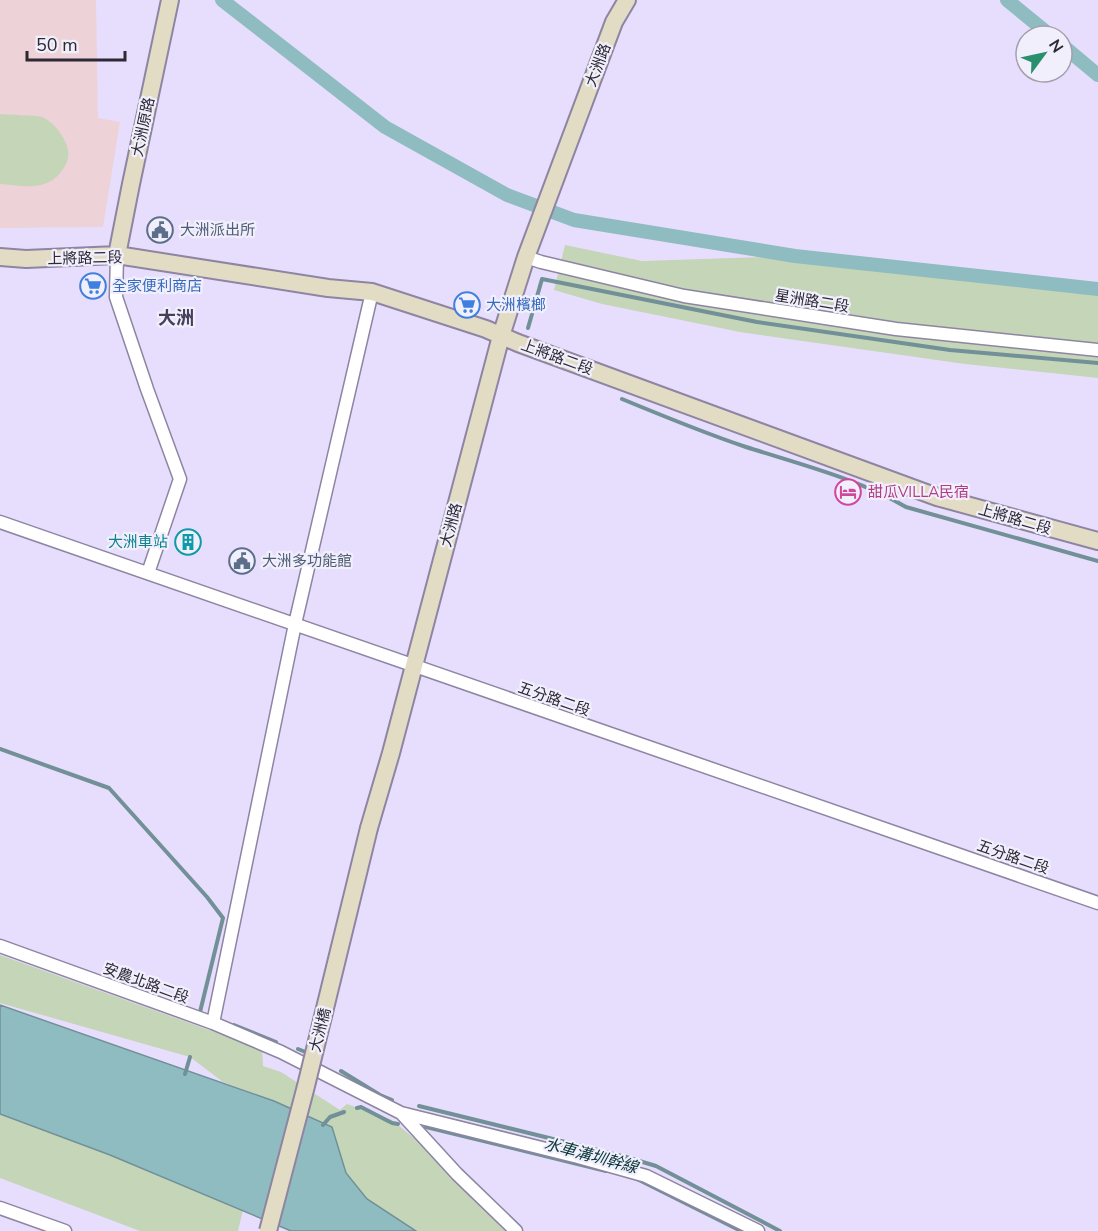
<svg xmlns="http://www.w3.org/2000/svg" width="1098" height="1231" font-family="'Nunito Sans','Noto Sans TC',sans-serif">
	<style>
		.education { fill: #edd2d7 }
		.green { fill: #c5d5b8 }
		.water { fill: #8fbcc1; stroke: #719097; stroke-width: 1.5 }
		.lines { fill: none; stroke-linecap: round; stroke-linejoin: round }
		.stream { stroke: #719097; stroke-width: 4 }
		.canal { stroke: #8fbcc1; stroke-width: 14 }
		.street-casing { stroke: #8d85a2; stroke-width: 15 }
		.secondary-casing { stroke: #8d85a2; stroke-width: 20 }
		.street { stroke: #fff; stroke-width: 12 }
		.secondary { stroke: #e3dcc4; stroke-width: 16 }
		.secondary-bridge-casing { stroke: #8d85a2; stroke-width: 20; stroke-linecap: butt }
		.secondary-bridge { stroke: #e3dcc4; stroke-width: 16 }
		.labels { text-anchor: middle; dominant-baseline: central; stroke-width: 4.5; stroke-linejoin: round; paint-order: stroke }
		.street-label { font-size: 15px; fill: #2c2935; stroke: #f2effc }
		.service-label { font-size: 15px; fill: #4e5e75; stroke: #f2effc; text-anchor: start }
		.shop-label { font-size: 15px; fill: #366cbe; stroke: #f2effc; text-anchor: start }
		.hotel-label { font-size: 15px; fill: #b23c85; stroke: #f2effc; text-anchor: start }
		.culture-label { font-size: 15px; fill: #0d838f; stroke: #f2effc; text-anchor: end }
		.water-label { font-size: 16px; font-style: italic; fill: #09373b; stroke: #f2effc }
		.quarter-label { font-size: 18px; font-weight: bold; fill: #483f59; stroke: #f2effc }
	</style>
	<rect width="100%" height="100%" fill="#e7defe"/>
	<path class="education" d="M 0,0 L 96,0 L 98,118 L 120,122 L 103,227 L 0,228 Z"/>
	<path class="green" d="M 0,114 C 10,115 35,115 42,117 C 53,121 66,138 68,150 C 71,162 58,179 47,183 C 33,189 15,185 0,184 Z
		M 565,245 L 642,261 L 795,256 L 1098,289 L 1098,378 L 965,364 L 740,332 L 602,304 L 554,290 Z
		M 0,955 L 262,1049 L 263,1066 L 281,1072 L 340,1110 L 347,1104 L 392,1120 L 457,1174 L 516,1231 L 416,1231 L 367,1199 L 346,1173 L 332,1127 L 274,1101 L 223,1082 L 190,1057 L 0,1003 Z
		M 0,1114 L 110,1155 L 243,1210 L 238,1231 L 140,1231 L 0,1178 Z"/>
	<path class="water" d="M 0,1005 L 274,1101 L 332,1127 L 346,1173 L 367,1199 L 416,1231 L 291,1231 L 110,1155 L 0,1114 Z"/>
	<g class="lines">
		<path class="stream" d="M 528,328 L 542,279 L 757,322 L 950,350 L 1098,363
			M 622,399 C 663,416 704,433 746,447 C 799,464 859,479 906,507 L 1098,561
			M 0,749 L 109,788 L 207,897 L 223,918 L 200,1012
			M 234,1025 L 276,1042
			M 298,1049 L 308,1053
			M 341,1071 L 380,1095 L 392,1100
			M 185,1074 L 190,1057
			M 419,1106 L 626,1157 L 656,1166 L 780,1231
			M 357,1108 L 361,1107 L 392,1123 L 398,1124
			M 323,1125 L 330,1117 L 344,1112
			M 426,1127 L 606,1171
			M 637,1179 L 741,1231"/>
		<path class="canal" d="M 222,0 L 385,127 L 507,195 L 574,220 L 795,256 L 1098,289
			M 1007,0 L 1051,36
			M 1062,45 L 1098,75"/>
		<g class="street-casing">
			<path id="street" d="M 117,255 L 116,297 L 147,389 L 180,479 L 148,573
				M 526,257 L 541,262 L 684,296 L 896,329 L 1098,350
				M 0,522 L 1098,903
				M 0,946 L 213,1023 L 281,1052 L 401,1113 L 578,1157 L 646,1176 L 758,1231
				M 213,1023 L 295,624 L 372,292
				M 402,1114 L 457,1174 L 516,1231
				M 0,1208 L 65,1231"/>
		</g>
		<g class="secondary-casing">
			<path id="secondary" d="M 117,255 L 131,184 L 170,0
				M 0,257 L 26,259 L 117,255 L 328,288 L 372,292 L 486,329 L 518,343 L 937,497 L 1098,541
				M 369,828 L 391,753 L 501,336 L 526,257 L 614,22 L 627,0"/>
		</g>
		<use href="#street" class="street"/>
		<use href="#secondary" class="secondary"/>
		<g class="secondary-bridge-casing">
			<path id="secondary-bridge" d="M 268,1231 L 306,1086 L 369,828"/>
		</g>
		<use href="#secondary-bridge" class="secondary-bridge"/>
	</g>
	<defs>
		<g id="civic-ring" transform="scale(1.35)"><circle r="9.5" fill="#f2effc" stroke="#5c6f8a" stroke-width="1.5"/><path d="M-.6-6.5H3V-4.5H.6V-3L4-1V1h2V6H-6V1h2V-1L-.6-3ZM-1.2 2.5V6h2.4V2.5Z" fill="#5c6f8a"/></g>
		<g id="supermarket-ring" transform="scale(1.35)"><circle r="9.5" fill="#f2effc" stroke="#3f7fe0" stroke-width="1.5"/><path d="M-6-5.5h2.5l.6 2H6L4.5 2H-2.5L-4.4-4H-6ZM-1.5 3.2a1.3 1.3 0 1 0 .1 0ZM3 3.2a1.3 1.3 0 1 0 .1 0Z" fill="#3f7fe0"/></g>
		<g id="hotel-ring" transform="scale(1.35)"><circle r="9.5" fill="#f2effc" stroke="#d1479c" stroke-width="1.5"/><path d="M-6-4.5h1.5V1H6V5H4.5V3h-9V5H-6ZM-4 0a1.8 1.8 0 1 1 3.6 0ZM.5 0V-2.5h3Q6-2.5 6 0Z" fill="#d1479c"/></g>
		<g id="building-ring" transform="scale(1.35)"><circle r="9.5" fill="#f2effc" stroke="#0f9aa8" stroke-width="1.5"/><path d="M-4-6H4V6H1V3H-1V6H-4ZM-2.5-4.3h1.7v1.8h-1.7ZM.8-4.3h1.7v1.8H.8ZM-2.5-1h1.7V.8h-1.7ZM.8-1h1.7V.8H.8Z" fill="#0f9aa8"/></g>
	</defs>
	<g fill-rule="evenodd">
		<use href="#civic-ring" x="160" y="230"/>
		<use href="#supermarket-ring" x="93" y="286"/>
		<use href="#supermarket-ring" x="467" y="305"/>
		<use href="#hotel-ring" x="848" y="492"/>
		<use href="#building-ring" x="188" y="542"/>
		<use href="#civic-ring" x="242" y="561"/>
	</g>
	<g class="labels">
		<g class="street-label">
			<text transform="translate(598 65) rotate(-69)">大洲路</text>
			<text transform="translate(143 127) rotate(-78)">大洲原路</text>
			<text transform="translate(85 258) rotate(-1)">上將路二段</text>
			<text transform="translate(812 301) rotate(9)">星洲路二段</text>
			<text transform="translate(557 357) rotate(20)">上將路二段</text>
			<text transform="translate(1015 519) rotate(16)">上將路二段</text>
			<text transform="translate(451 525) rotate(-75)">大洲路</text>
			<text transform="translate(554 699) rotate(19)">五分路二段</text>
			<text transform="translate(1013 857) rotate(19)">五分路二段</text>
			<text transform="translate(146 983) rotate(20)">安農北路二段</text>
			<text transform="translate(320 1030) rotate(-76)">大洲橋</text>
		</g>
		<g class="service-label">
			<text x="180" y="230">大洲派出所</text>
			<text x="262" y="561">大洲多功能館</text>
		</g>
		<g class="shop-label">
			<text x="112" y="286">全家便利商店</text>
			<text x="486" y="305">大洲檳榔</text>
		</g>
		<g class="hotel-label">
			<text x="868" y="492">甜瓜VILLA民宿</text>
		</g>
		<g class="culture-label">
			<text x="168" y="542">大洲車站</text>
		</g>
		<g class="water-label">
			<text transform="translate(591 1156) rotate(15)">水車溝圳幹線</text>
		</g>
		<g class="quarter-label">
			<text x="176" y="318">大洲</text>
		</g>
	</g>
	<g transform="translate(1044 54) rotate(57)"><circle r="28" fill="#f2effc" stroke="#a3a0ac" stroke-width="1.5"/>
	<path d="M0-4.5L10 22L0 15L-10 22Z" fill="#29906d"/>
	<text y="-9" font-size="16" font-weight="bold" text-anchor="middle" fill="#2c2935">N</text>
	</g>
	<path d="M27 51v9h98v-9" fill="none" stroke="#2c2935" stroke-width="3"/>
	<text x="36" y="51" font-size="18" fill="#2c2935" stroke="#f2effc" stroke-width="4.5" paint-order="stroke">50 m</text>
</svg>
